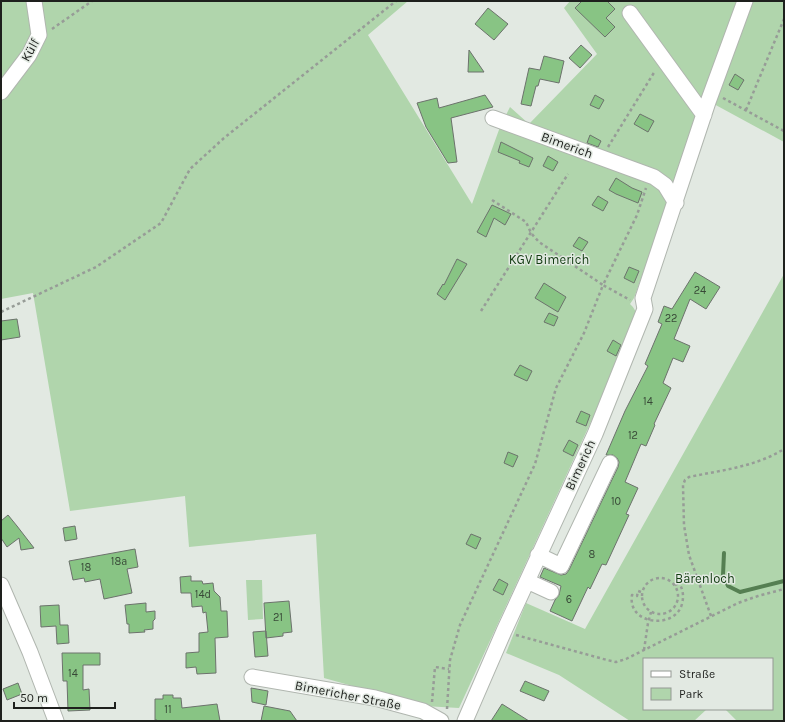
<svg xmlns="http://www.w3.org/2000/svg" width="785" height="722" font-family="Karla,sans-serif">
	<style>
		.green { fill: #b0d5ac }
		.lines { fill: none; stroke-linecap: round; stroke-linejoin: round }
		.stream { stroke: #557f52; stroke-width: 4 }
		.building { fill: #88c484; stroke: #6c726c }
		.minor-casing { stroke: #b0b6af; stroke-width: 17 }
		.path { stroke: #979c97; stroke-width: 2.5; stroke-dasharray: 3 3; stroke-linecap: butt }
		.minor { stroke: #fff; stroke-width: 15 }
		.labels { text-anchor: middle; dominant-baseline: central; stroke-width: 3; stroke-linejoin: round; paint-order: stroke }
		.number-label { font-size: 11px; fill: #384937 }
		.street-label { font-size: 13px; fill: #1e201d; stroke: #e2e9e2 }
		.park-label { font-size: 13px; fill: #123c11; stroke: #e2e9e2 }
	</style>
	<rect width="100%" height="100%" fill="#e2e9e2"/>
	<path class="green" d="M 1,1 L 408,1 L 368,35 L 472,204 L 500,127 L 510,107 L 529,124 L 597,54 L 564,8 L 570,1 L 784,1 L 784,142 L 712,103 L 697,111 L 670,197 L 634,298 L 630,304 C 636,309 638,316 636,324 L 459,708 L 424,706 L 324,678 L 316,534 L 189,547 L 185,496 L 70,511 L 33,293 L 1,299 Z
		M 784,274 L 784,721 L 737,721 L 725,709 L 772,709 L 772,659 L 644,659 L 644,709 L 707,709 L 694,721 L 630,721 L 559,675 L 506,653 L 526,603 L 585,629 Z
		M 246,580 L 262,580 L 263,619 L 248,620 Z"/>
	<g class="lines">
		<path class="stream" d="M 724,553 L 723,575 L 728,586 L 740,592 L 784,581"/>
	</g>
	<path class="building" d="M 582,1 L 607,1 L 615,9 L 606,18 L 615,27 L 605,37 L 575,8 Z
		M 488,8 L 508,24 L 494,40 L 475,24 Z
		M 581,45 L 592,55 L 580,68 L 569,58 Z
		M 469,50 L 484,72 L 468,72 Z
		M 544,56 L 564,61 L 559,83 L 540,79 L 538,86 L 536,86 L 531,106 L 521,104 L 529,68 L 540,70 Z
		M 735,74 L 744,80 L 738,90 L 729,85 Z
		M 485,95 L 493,107 L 451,118 L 457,162 L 448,163 L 426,127 L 417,103 L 437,98 L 439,108 Z
		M 595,95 L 604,100 L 599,109 L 590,105 Z
		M 640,114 L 654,121 L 648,132 L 634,124 Z
		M 590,135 L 601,141 L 598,147 L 587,143 Z
		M 501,142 L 533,158 L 529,167 L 519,163 L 520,161 L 498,152 Z
		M 548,156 L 558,162 L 553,171 L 543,166 Z
		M 616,178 L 632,188 L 642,192 L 638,203 L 616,194 L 609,190 Z
		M 598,196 L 608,202 L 603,211 L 592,205 Z
		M 492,205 L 511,214 L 505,225 L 494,218 L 486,237 L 477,232 Z
		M 579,237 L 588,242 L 582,251 L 573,246 Z
		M 457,259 L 467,264 L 445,300 L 437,294 L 443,284 L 444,285 Z
		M 629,267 L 639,271 L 634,283 L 624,278 Z
		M 695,272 L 720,287 L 706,309 L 690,299 L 674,339 L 690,346 L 683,362 L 673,358 L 663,383 L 671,388 L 654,424 L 655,425 L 646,446 L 641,444 L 625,482 L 638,488 L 626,514 L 629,515 L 606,565 L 602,564 L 590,589 L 588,587 L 572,621 L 550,611 L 555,600 L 559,595 L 561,586 L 540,577 L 544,568 L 561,575 L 566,574 L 569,570 L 618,467 L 619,462 L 617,458 L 613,455 L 606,455 L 625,411 L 648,366 L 645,364 L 662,324 L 658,322 L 664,306 L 672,309 Z
		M 544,283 L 566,297 L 558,312 L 535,298 Z
		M 549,313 L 558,317 L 554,326 L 544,322 Z
		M 17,319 L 20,337 L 1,340 L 1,321 Z
		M 613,340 L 621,345 L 616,356 L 607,351 Z
		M 520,365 L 532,371 L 527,381 L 514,375 Z
		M 581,411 L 590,415 L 586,426 L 576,422 Z
		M 569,440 L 578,445 L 573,456 L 563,451 Z
		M 508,452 L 518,456 L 513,467 L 504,463 Z
		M 8,515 L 17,526 L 34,548 L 21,550 L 19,538 L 7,547 L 1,538 L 1,521 Z
		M 75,526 L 77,539 L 65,541 L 63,528 Z
		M 471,534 L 481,538 L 476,549 L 466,544 Z
		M 135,549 L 138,567 L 127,569 L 132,593 L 104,599 L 100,579 L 85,582 L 84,578 L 73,580 L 69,561 Z
		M 191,576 L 191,581 L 202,581 L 203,584 L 213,583 L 214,591 L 220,597 L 221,611 L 227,611 L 228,637 L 215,638 L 216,673 L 197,674 L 196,667 L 186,668 L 186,653 L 199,652 L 199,633 L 208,632 L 206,612 L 203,613 L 202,606 L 192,607 L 191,593 L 181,593 L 180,577 Z
		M 499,579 L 508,584 L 503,595 L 493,590 Z
		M 289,601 L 292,632 L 283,633 L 283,636 L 266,638 L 264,603 Z
		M 146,603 L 146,612 L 155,611 L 155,619 L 153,621 L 153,629 L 144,630 L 145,632 L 129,633 L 129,624 L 127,624 L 125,605 Z
		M 59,605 L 60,625 L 68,625 L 69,643 L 57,644 L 56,626 L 41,627 L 40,606 Z
		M 266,631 L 268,656 L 255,657 L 253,632 Z
		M 62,653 L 100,653 L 100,665 L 83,665 L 83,690 L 89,689 L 90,710 L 68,711 L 67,681 L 63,681 Z
		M 525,681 L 549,691 L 544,701 L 520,691 Z
		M 18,683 L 22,694 L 7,700 L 3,689 Z
		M 251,688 L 268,691 L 266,705 L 252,702 Z
		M 163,695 L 173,695 L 173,698 L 181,698 L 182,708 L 217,704 L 220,721 L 157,721 L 157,720 L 155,720 L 155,699 L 163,699 Z
		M 502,704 L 529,721 L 491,721 Z
		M 264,706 L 290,711 L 297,721 L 261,721 Z"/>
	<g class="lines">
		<g class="minor-casing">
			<path id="minor" d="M 630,13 L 704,115
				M 1,92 L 29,55 L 39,35 L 34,1
				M 493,118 L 654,177 L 665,185 L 676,203
				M 538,555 L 561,566 L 610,463
				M 527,581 L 551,592
				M 1,585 L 30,652 L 56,721
				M 252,677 L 375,698 L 423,711 L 441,721
				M 465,721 L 504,631 L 595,434 L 645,309 L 643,298 L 708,102 L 745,1"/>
		</g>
		<path class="path" d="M 52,29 L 92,1
			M 723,98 L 784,131
			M 746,110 L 784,19
			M 608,147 L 655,71
			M 492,200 L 526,222 L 531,233 L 539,242 L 603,285 L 637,215 L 646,188
			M 481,311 L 568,174
			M 1,312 L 96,267 L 161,223 L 190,169 L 224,138 L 396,1
			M642 596a18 18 0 1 1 36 0a18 18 0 1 1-36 0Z
			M 675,585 L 696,575
			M 641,592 L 638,591 L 637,596 L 632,595 C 627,625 675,630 682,604 C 684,596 683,589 679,583
			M 711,616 L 689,555 L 684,525 L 683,485 L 685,480 L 689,477 C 722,470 755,467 784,449
			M 516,635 L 607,660 L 616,662 L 626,659 L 738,603 L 758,596 L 784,589
			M 644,650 L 648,623 L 651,612
			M 432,702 L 435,667 L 449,669
			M 447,709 L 450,660 L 460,625 L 535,464 L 556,388 L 584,333 L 603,285 L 630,300"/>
		<use href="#minor" class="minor"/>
	</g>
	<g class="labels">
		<g class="number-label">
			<text x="700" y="290">24</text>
			<text x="671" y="318">22</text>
			<text x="648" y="401">14</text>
			<text x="633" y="435">12</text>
			<text x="616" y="501">10</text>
			<text x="592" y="554">8</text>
			<text x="119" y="561">18a</text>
			<text x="86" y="567">18</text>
			<text x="203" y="594">14d</text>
			<text x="569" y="599">6</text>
			<text x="278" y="617">21</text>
			<text x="73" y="673">14</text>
			<text x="168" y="709">11</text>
		</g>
		<g class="street-label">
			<text transform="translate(30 50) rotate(-61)">Külf</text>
			<text transform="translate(567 145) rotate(20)">Bimerich</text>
			<text transform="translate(580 465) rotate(-65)">Bimerich</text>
			<text transform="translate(348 695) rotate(11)">Bimericher Straße</text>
		</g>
		<g class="park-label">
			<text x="549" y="259">KGV Bimerich</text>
			<text x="705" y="578">Bärenloch</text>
		</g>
	</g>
	<rect width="785" height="722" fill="none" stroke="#1e201d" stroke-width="4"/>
	<rect x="643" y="658" width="130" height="52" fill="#e2e9e2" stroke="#949993"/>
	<rect x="651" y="671" width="20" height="6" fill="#ffffff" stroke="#949993"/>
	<text x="679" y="678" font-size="12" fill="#1e201d">Straße</text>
	<rect x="651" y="688" width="20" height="12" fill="#b0d5ac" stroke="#949993"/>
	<text x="679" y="698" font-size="12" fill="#1e201d">Park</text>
	<path d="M14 702v6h101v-6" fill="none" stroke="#1e201d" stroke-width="2"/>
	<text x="20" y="702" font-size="12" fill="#1e201d" stroke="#e2e9e2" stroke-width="3" paint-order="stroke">50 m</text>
</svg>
